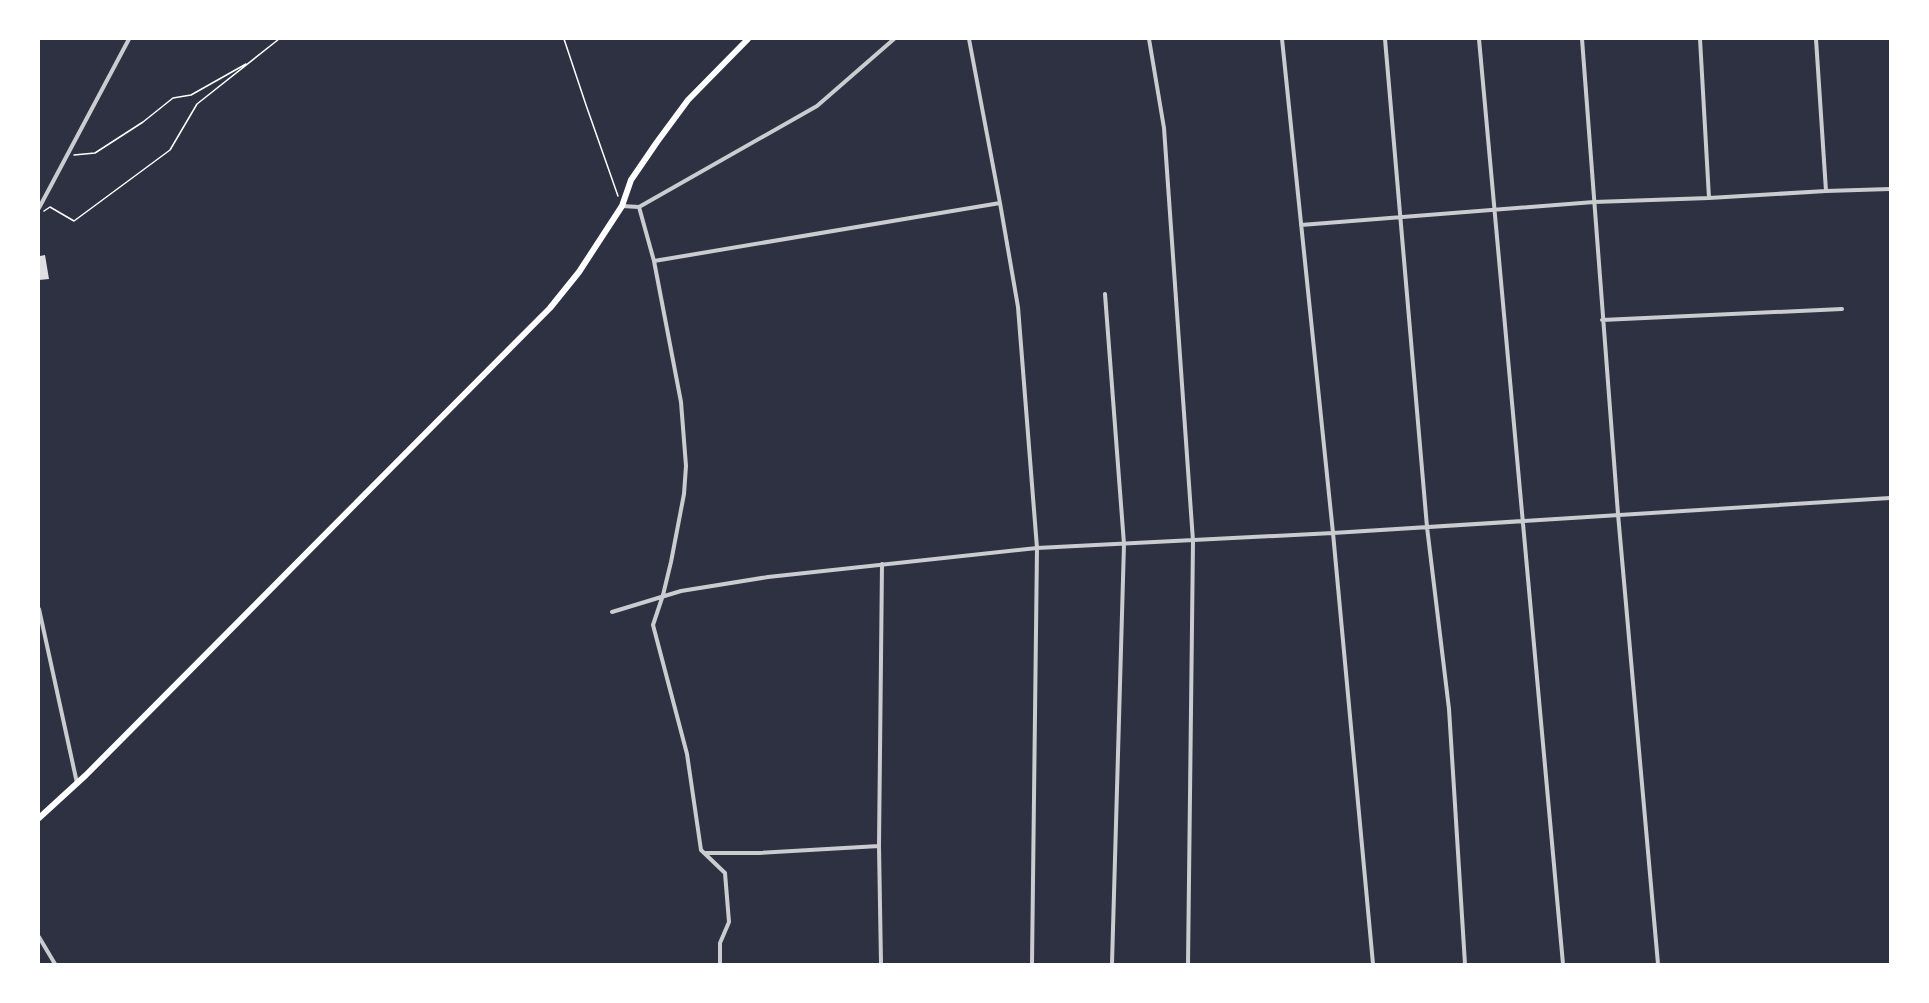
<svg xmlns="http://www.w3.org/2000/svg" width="1929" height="1003" font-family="Lato,sans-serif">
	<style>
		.building { fill: #e0e0e3 }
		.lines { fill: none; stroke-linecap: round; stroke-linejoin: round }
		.path { stroke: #fff; stroke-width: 1.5 }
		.minor { stroke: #caccd0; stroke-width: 4 }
		.secondary { stroke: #fff; stroke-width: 6 }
	</style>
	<rect width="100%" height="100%" fill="#2d3142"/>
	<path class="building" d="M 40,252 L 40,256 L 45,255 L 49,279 L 39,280 Z"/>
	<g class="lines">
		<path class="path" d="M 564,39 L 586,105 L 618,196
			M 74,155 L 95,153 L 143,122 L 173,98 L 191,95 L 246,64
			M 44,211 L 50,207 L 74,221 L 170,150 L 197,104 L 279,39"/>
		<path class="minor" d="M 969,39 L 1000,203 L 1018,307 L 1037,548 L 1032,964
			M 1149,39 L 1164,128 L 1193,541 L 1188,964
			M 1282,39 L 1333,533 L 1373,964
			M 1385,39 L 1427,527 L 1449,709 L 1465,964
			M 1479,39 L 1563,964
			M 1582,39 L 1618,514 L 1658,964
			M 1700,39 L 1709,198
			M 1816,39 L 1826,191
			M 622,206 L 639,207 L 817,106 L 894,39
			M 639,207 L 654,261 L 681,402 L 686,466 L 684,494 L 671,562 L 663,595 L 653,625 L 687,754 L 701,850 L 725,873 L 729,922 L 720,943 L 720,964
			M 39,208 L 129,39
			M 1301,225 L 1594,202 L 1709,198 L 1826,191 L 1890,189
			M 654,261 L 1000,203
			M 1105,294 L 1124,544 L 1112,964
			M 1602,320 L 1842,309
			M 39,609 L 77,783
			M 612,612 L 681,591 L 768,577 L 1037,548 L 1333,533 L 1890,498
			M 705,853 L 759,853 L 879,846
			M 39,937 L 55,964
			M 881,964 L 879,846 L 882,564"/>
		<path class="secondary" d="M 39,818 L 86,775 L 550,308 L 579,272 L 622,206 L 631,180 L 657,142 L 688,100 L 748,39"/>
	</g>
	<rect width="1929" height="1003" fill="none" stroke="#ffffff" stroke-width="80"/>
</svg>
